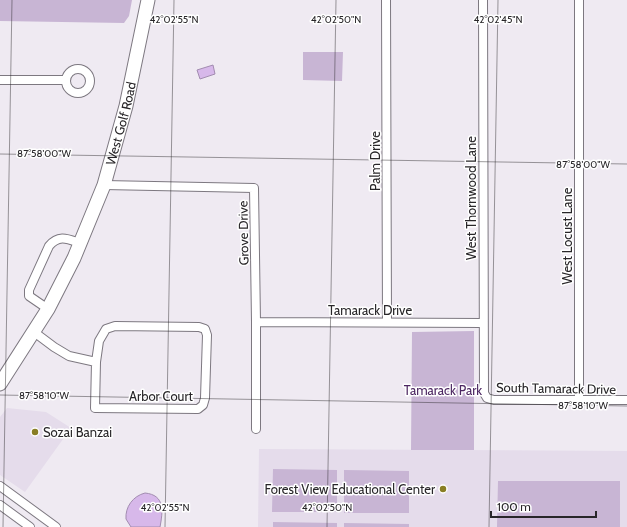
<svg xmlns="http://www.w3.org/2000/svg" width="627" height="527" font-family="Cabin,sans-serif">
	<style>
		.built { fill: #e5dceb }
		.green { fill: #c8b5d4 }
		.water { fill: #d7b8ea; stroke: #a28cb0 }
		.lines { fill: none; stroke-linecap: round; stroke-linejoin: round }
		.street-casing { stroke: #7d7880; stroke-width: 10 }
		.primary-casing { stroke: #7d7880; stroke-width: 15 }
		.street { stroke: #fff; stroke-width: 8 }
		.primary { stroke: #fff; stroke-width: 13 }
		.ticks { fill: none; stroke: #282629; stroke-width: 1; stroke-opacity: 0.45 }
		.poi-dot { fill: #897e24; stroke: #fff; stroke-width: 1.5 }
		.labels { text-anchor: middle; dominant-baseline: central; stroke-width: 3; stroke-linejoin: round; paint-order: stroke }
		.street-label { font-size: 13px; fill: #282629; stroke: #fff }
		.park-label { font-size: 13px; fill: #4d2762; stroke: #fff }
		.poi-label { font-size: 13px; fill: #282629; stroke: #fff; text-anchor: start }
		.ticks-label { font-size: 10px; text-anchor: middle; fill: #282629; stroke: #fff; stroke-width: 3; stroke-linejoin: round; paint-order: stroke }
	</style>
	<rect width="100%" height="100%" fill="#efeaf2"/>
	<path class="built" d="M 7,408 L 46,412 L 71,428 L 25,492 L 0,475 L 0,417 Z
		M 259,449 L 627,451 L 627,527 L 258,527 Z"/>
	<path class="green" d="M 0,0 L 132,0 L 129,16 L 124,23 L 0,21 Z
		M 303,52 L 343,52 L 342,81 L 303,80 Z
		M 474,331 L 474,450 L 411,450 L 412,332 Z
		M 273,469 L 337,470 L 337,512 L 272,512 Z
		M 344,470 L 409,471 L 409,513 L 344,513 Z
		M 498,481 L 620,481 L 620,527 L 497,527 Z
		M 273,522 L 337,523 L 337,527 L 273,527 Z
		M 344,523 L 409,524 L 409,527 L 344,527 Z"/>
	<path class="water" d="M 213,65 L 215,74 L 200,79 L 197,70 Z
		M 145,493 C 165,495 163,511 160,527 L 131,527 L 126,519 C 125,507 133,496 145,493 Z"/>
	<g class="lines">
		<g class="street-casing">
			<path id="street" d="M 386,0 L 387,322
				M 483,0 L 484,393 L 487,398 L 494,400 L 627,400
				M 579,0 L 579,400
				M66 81a12 12 0 1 1 24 0a12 12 0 1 1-24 0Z
				M 0,80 L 66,80
				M 104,185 L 254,188 L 256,322 L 256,429
				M 48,309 L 29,296 L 29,290 L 49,246 C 59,234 68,239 80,243
				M 256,322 L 483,323
				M 115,326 L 199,327 L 205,329 L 207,335 L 205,398 L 203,405 L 198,409 L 95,408 L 96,362 L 99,341 L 106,329 Z
				M 34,332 L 54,347 L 69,356 L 96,362
				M 0,486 L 56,527
				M 0,505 L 30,527"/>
		</g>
		<g class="primary-casing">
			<g id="primary">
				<path id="s1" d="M 0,384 L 48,309 L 74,258 L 104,185 L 126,106 L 148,0"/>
			</g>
		</g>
		<use href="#street" class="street"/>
		<use href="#primary" class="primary"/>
	</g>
	<path class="ticks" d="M 0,154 L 627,164M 0,395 L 627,406M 3,527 L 12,0M 165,527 L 174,0M 327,527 L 336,0M 489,527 L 498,0"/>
	<g class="poi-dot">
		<circle cx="35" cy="432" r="4"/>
		<circle cx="443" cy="489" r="4"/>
	</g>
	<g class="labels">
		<g class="street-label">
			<text stroke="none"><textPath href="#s1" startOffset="289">West Golf Road</textPath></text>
			<text transform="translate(375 161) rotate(-90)">Palm Drive</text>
			<text transform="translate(471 198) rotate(-90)">West Thornwood Lane</text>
			<text transform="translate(243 233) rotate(-91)">Grove Drive</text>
			<text transform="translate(567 236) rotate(-90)">West Locust Lane</text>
			<text x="370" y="310">Tamarack Drive</text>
			<text transform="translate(556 388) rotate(1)">South Tamarack Drive</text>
			<text x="161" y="396">Arbor Court</text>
		</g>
		<g class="park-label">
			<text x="443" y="390">Tamarack Park</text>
		</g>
		<g class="poi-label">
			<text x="43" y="432">Sozai Banzai</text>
			<text x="435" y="489" text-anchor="end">Forest View Educational Center</text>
		</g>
	</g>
	<g class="ticks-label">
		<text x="174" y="23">42°02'55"N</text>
		<text x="336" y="23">42°02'50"N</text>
		<text x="498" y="23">42°02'45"N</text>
		<text x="44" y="157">87°58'00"W</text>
		<text x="583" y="168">87°58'00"W</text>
		<text x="44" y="399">87°58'10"W</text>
		<text x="583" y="409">87°58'10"W</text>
		<text x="165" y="511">42°02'55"N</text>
		<text x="327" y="511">42°02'50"N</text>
	</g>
	<path d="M491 511v6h105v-6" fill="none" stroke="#282629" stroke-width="2"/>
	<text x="497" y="511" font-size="12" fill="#282629" stroke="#ffffff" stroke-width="3" paint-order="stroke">100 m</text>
</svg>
